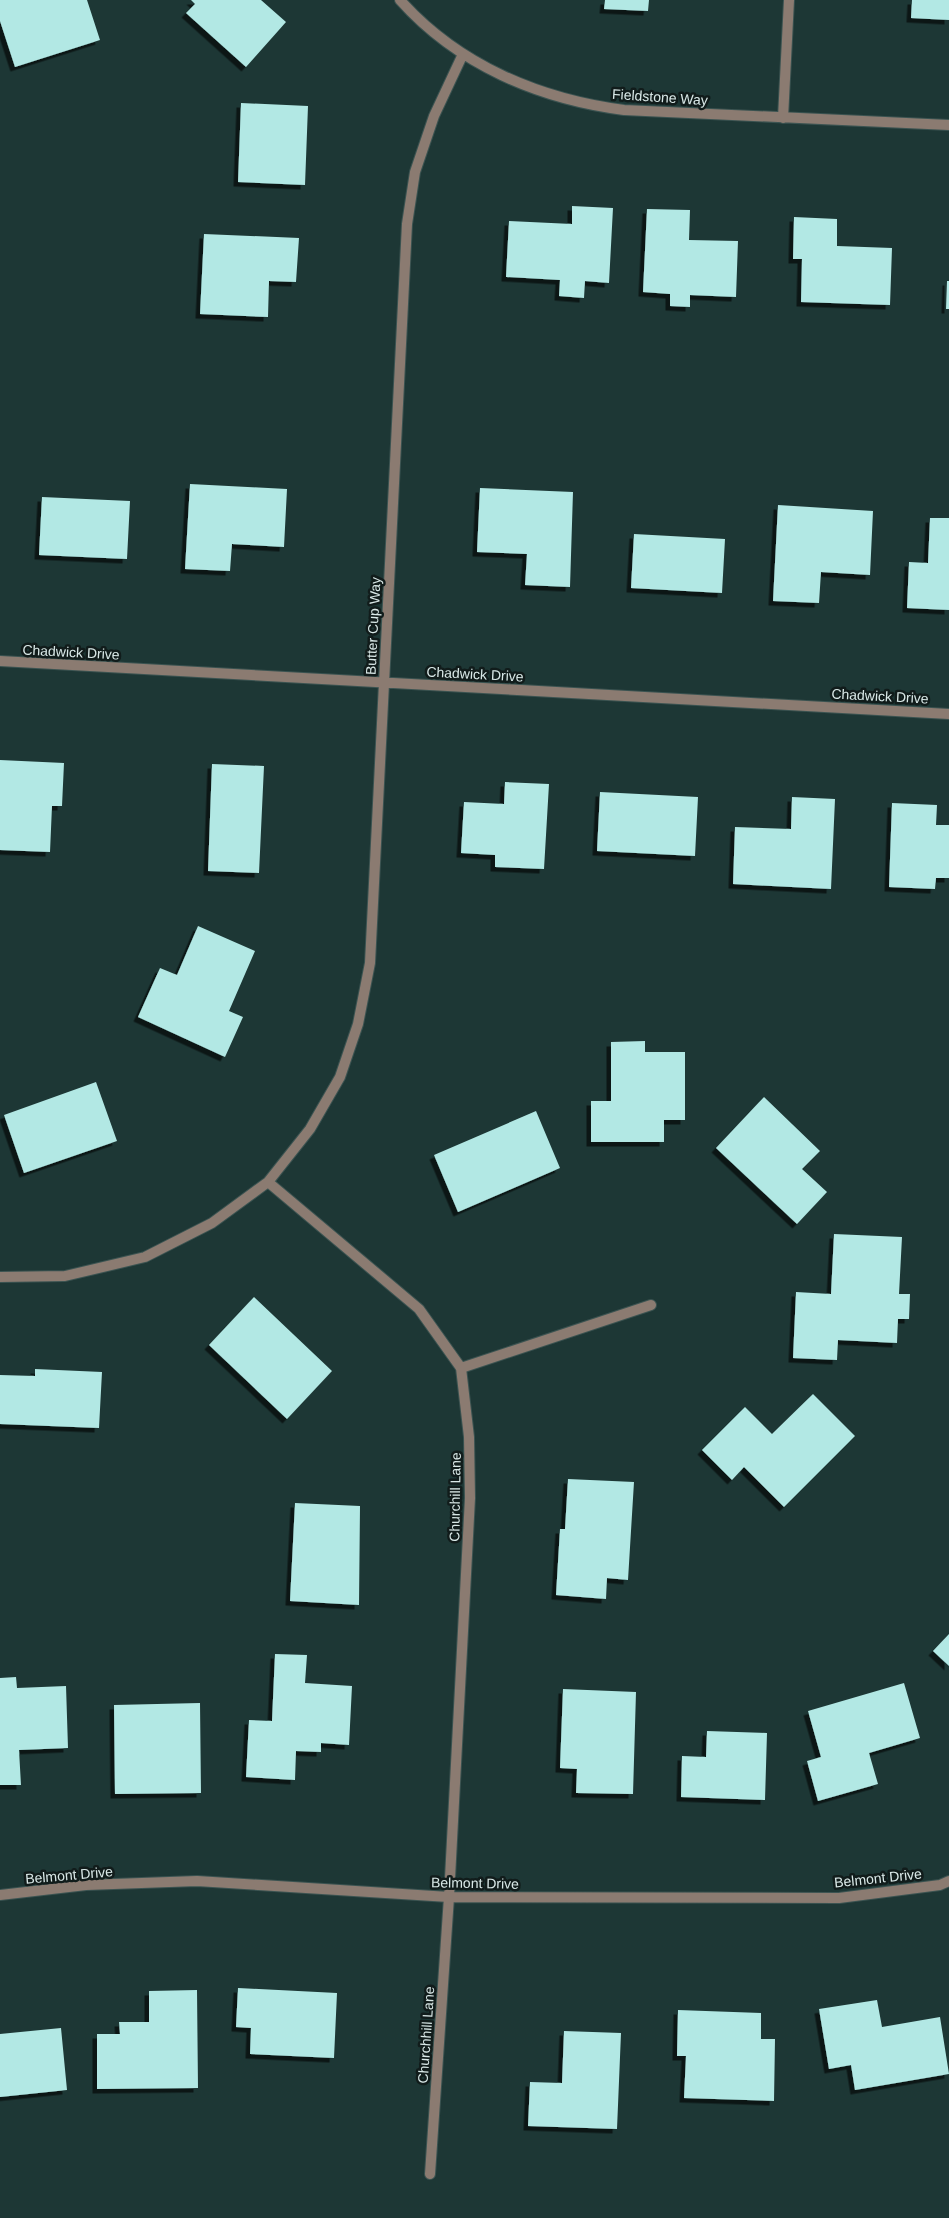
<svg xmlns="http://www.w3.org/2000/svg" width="949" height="2218" font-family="Helvetica,sans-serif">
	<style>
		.building { fill: #b2e8e4; filter: url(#shadow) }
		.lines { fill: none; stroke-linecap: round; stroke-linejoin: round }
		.street-casing { stroke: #3b5351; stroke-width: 12 }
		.street { stroke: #8b7b71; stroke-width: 10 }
		.labels { text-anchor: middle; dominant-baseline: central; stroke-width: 5; stroke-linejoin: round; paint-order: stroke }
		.street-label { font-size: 14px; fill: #d9e8e7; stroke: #111c1b }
	</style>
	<defs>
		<filter id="shadow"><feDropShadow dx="-4.5" dy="4.5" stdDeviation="0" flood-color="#0009"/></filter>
	</defs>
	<rect width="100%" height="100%" fill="#1d3735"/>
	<path class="building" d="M 0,0 L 87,0 L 100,40 L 15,67 L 0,21 Z
		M 191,0 L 261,0 L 286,22 L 246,67 L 186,13 L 195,4 Z
		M 605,0 L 649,0 L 648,11 L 604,9 Z
		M 912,0 L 949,0 L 949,20 L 911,18 Z
		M 241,103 L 308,106 L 305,185 L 238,182 Z
		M 572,206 L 613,208 L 609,283 L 585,281 L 584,298 L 559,296 L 560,280 L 506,277 L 509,221 L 572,224 Z
		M 647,209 L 690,210 L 689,240 L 738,241 L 736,297 L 690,295 L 690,307 L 670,306 L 670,294 L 643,292 Z
		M 794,217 L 837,219 L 837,246 L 892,248 L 890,305 L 801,302 L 802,259 L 793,259 Z
		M 204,234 L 299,238 L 296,282 L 269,281 L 268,317 L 200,314 Z
		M 947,281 L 949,281 L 949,309 L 946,309 Z
		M 190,484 L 287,489 L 284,547 L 232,544 L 230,571 L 185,569 Z
		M 480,488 L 573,492 L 570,587 L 525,585 L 527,554 L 477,552 Z
		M 42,497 L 130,501 L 127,559 L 39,555 Z
		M 778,505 L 873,511 L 870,575 L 821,572 L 819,603 L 773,601 Z
		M 930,518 L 949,518 L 949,610 L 907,608 L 909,562 L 928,563 Z
		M 634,534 L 725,539 L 722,593 L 631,588 Z
		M 0,760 L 64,763 L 62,806 L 52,806 L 50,852 L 0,850 Z
		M 212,764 L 264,766 L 259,873 L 208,871 Z
		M 505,782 L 549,784 L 544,869 L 495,867 L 495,855 L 461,853 L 464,802 L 504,804 Z
		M 600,792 L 698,797 L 695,856 L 597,851 Z
		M 792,797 L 835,799 L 831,889 L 733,884 L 735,827 L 791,829 Z
		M 892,803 L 937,805 L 936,825 L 949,825 L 949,878 L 936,878 L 935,889 L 889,887 Z
		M 198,926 L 255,951 L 229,1011 L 243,1017 L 225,1057 L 138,1017 L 160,968 L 177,975 Z
		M 645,1041 L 645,1052 L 685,1052 L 685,1120 L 664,1120 L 664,1142 L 591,1142 L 591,1101 L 611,1101 L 611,1042 Z
		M 96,1082 L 117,1141 L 24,1173 L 4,1115 Z
		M 764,1097 L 820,1151 L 802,1169 L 827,1192 L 797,1224 L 716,1148 Z
		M 536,1111 L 560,1168 L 458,1212 L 434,1155 Z
		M 834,1234 L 902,1237 L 899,1294 L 910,1294 L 909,1319 L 898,1319 L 897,1343 L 838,1340 L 837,1360 L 793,1358 L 796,1292 L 831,1294 Z
		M 254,1297 L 332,1371 L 287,1419 L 209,1345 Z
		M 35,1369 L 102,1372 L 99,1428 L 0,1424 L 0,1375 L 35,1376 Z
		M 813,1394 L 855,1436 L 784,1507 L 744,1467 L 732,1480 L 702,1450 L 745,1407 L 772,1434 Z
		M 568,1479 L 634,1482 L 628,1580 L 607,1578 L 606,1599 L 556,1595 L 560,1529 L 565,1529 Z
		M 295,1503 L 360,1506 L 359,1605 L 290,1601 Z
		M 949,1634 L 949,1666 L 933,1651 Z
		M 275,1654 L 307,1655 L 305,1683 L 352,1686 L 349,1745 L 321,1743 L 321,1752 L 296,1751 L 295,1780 L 246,1777 L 249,1720 L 272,1721 Z
		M 16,1677 L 17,1688 L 66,1686 L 68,1748 L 19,1750 L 21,1785 L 0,1785 L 0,1678 Z
		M 904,1683 L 920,1738 L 869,1753 L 878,1784 L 818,1801 L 807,1761 L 821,1757 L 808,1711 Z
		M 563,1689 L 636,1692 L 633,1794 L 576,1793 L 577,1769 L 560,1768 Z
		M 200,1703 L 201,1793 L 115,1794 L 114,1705 Z
		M 707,1731 L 767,1733 L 765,1800 L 681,1797 L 682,1756 L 706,1757 Z
		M 238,1988 L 337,1993 L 334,2058 L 250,2054 L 251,2028 L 236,2027 Z
		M 197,1990 L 198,2088 L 97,2089 L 97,2034 L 120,2034 L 119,2022 L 149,2022 L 149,1991 Z
		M 877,2000 L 882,2027 L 940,2017 L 949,2074 L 855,2090 L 851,2065 L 829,2069 L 819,2009 Z
		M 678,2010 L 761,2013 L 761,2039 L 775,2039 L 774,2101 L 684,2098 L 686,2056 L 677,2056 Z
		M 61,2028 L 67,2090 L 0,2097 L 0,2034 Z
		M 564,2031 L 621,2033 L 617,2129 L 528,2126 L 530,2082 L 562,2083 Z"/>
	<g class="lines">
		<g class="street-casing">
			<path id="street" d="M 400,0 C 458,65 539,99 624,110 L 949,125
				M 783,118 L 789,0
				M 0,661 L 949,714
				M 268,1182 L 419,1309 L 461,1368 L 469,1437 L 470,1498 L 449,1897 L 430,2174
				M 0,1277 L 65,1276 L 145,1257 L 212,1223 L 268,1182 L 310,1129 L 340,1077 L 358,1024 L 370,963 L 407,224 L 415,172 L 434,116 L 463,54
				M 461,1368 L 651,1305
				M 0,1895 L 86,1885 L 197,1881 L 449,1897 L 839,1898 L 940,1885 L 949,1881"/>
		</g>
		<use href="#street" class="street"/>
	</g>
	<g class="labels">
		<g class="street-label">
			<text transform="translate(660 97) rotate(4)">Fieldstone Way</text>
			<text transform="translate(373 626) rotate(-87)">Butter Cup Way</text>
			<text transform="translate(71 652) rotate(3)">Chadwick Drive</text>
			<text transform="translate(475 674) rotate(3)">Chadwick Drive</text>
			<text transform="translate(880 696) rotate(3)">Chadwick Drive</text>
			<text transform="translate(455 1497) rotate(-89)">Churchill Lane</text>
			<text transform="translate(69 1875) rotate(-5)">Belmont Drive</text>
			<text transform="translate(878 1878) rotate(-6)">Belmont Drive</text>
			<text transform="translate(475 1883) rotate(1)">Belmont Drive</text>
			<text transform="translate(426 2035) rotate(-86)">Churchhill Lane</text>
		</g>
	</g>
</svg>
